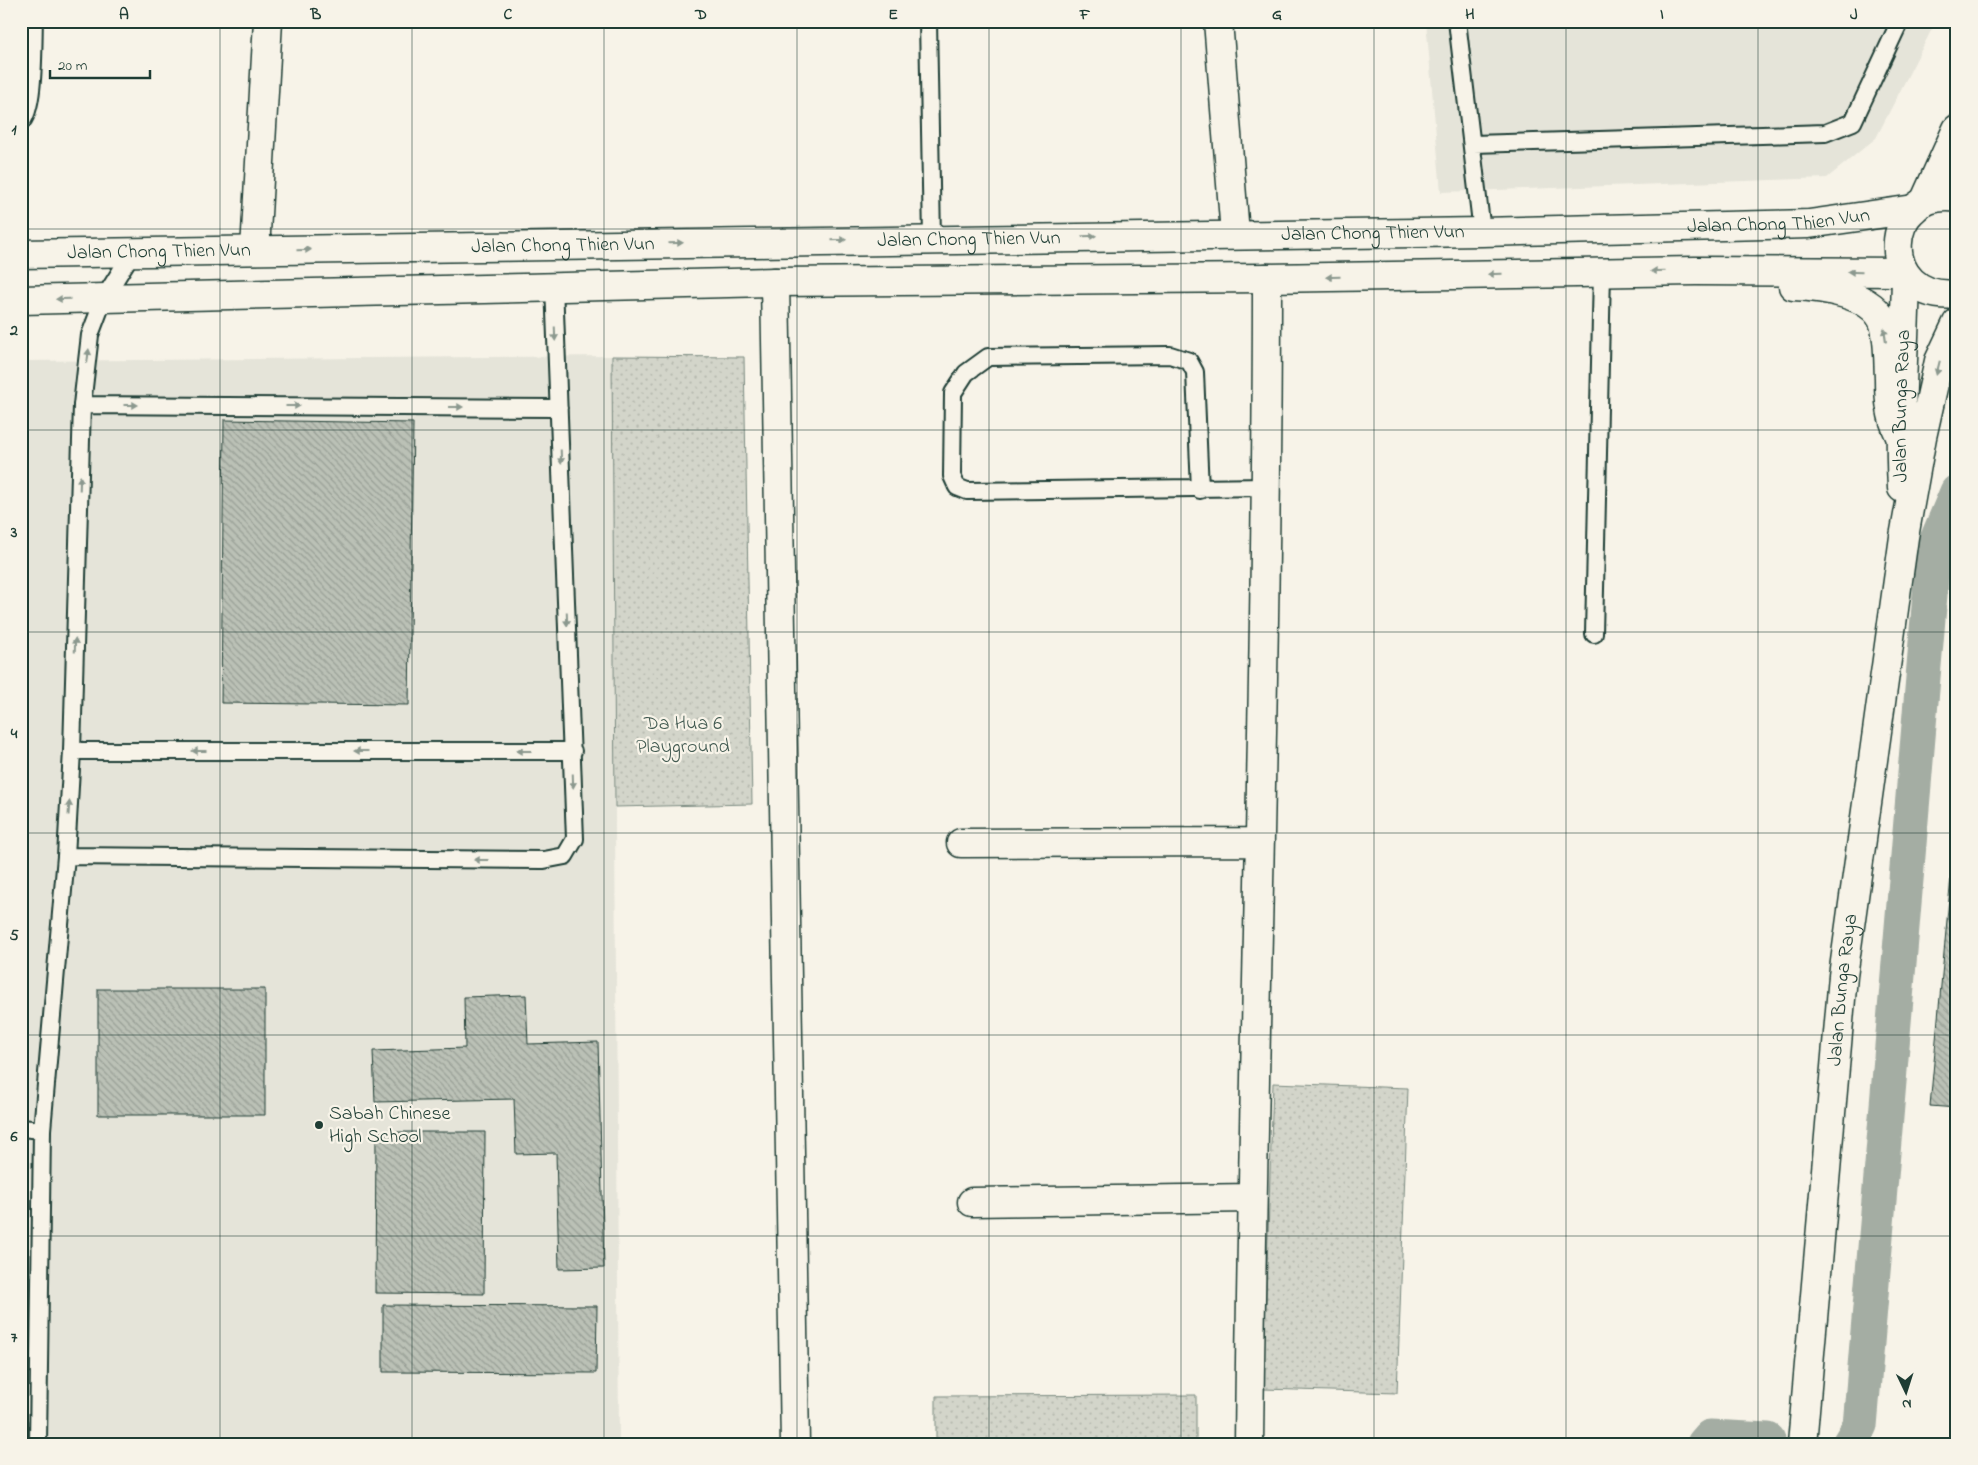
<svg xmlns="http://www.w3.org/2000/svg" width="1978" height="1465" font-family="'Indie Flower',sans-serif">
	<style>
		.built { fill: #e5e4d9 }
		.park { fill: url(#park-dots); stroke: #79897f }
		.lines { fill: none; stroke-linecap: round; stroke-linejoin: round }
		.canal { stroke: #a4ada3; stroke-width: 35 }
		.building { fill: url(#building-back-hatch); stroke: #1f3d34 }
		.service-casing { stroke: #1f3d34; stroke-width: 20 }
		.minor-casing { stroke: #1f3d34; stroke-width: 31 }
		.tertiary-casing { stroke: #1f3d34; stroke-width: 31 }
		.secondary-casing { stroke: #1f3d34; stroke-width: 31 }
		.service { stroke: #f7f3e8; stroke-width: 16 }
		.minor { stroke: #f7f3e8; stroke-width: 28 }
		.tertiary { stroke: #f7f3e8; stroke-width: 28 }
		.secondary { stroke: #f7f3e8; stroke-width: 28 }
		.oneway { fill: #8b988e }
		.grid { fill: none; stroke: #1f3d34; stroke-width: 1; stroke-opacity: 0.55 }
		.poi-dot { fill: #1f3d34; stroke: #f7f3e8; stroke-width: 2 }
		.labels { text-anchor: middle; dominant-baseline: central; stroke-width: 4.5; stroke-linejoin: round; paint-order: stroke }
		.street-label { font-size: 20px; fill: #1f3d34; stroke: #f7f3e8 }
		.park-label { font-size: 20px; fill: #435b52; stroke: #f7f3e8 }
		.poi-label { font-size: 20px; fill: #1f3d34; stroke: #f7f3e8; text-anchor: start }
		.neatline { fill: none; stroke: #1f3d34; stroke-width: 2 }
		.grid-label { font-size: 16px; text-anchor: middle; font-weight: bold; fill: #1f3d34 }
	</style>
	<defs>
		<pattern id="park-dots" width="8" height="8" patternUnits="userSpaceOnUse" patternTransform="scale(1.25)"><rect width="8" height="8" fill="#d3d5ca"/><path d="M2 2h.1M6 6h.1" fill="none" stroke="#b5b8ae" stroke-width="1.8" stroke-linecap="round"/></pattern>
		<pattern id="building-back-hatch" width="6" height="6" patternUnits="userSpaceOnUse" patternTransform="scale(1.25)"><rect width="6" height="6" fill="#bbc1b6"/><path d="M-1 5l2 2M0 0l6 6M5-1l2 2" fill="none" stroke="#979e95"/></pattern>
	</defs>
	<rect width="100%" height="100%" fill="#f7f3e8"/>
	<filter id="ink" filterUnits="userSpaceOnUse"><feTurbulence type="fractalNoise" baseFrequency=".02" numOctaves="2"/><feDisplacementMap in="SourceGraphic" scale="10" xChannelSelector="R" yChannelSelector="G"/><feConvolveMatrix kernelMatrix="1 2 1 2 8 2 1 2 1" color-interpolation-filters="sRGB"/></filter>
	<g filter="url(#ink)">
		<path class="built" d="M 1426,21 L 1936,21 L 1876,138 L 1827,178 L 1441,192 Z
			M 612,356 L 619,1444 L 21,1444 L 21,361 Z"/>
		<path class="park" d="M 612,356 L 744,357 L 752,804 L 615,807 Z
			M 1273,1083 L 1408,1088 L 1397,1393 L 1263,1389 Z
			M 1196,1395 L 1196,1444 L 936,1444 L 936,1396 Z"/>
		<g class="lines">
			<path class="canal" d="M 1704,1444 L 1710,1437 L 1768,1440
				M 1849,1444 L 1860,1426 L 1934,547 L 1957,492"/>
		</g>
		<path class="building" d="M 224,420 L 413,423 L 409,705 L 221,703 Z
			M 1957,817 L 1957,877 L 1951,876 Z
			M 1951,876 L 1957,877 L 1957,1108 L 1930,1106 Z
			M 98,989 L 265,989 L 265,1115 L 98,1115 Z
			M 526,995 L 528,1044 L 598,1042 L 604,1268 L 559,1269 L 556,1153 L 516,1154 L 514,1099 L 375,1102 L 373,1051 L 465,1048 L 464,997 Z
			M 376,1132 L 485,1132 L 484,1294 L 375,1293 Z
			M 383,1305 L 597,1306 L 596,1373 L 383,1372 Z"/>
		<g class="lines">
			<g class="service-casing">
				<path id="service" d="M 928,21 L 932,239
					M 1457,21 L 1482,232
					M 21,122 C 35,111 33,40 34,21
					M 1473,144 L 1825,133 L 1853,122 L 1900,21
					M 82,405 L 559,408
					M 1200,490 L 1195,372 L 1189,361 L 1170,355 L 988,357 L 966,373 L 953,393 L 952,476 L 957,487 L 967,491 L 1267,487
					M 1594,634 L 1602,272
					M 72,751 L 573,751
					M 66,856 L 544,860 L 565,856 L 575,839 L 554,285
					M 21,1128 L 42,1130
					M 38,1444 L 42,1130 L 66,856 L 72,751 L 82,405 L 90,335 L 104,298 L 132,253"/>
			</g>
			<g class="minor-casing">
				<path id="minor" d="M 1218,21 L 1235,234
					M 255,250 L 268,21
					M 775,282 L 795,1444
					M 961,843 L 1260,842
					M 972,1202 L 1252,1198
					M 1249,1444 C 1253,1055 1267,666 1267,278"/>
			</g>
			<g class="tertiary-casing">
				<g id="tertiary">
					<path d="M 1924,202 L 1957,129"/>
					<path id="s1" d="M 1902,488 C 1898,417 1905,346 1906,275"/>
					<path id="s2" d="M 1802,1444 L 1843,976 L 1904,537 L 1922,437 L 1939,361 L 1957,323"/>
				</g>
			</g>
			<g class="secondary-casing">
				<g id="secondary">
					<path d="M 1957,198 C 1881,186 1875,303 1957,294"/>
					<path id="s3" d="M 21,254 L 1482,232 L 1809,224 L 1914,209"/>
					<path d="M 1793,286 C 1820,287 1874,293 1884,324 C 1889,341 1888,361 1889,378 C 1889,398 1890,416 1899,434"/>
					<path d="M 21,300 L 775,282 L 1267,278 L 1695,271 L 1904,272"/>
				</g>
			</g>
			<use href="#service" class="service"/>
			<use href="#minor" class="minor"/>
			<use href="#tertiary" class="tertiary"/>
			<use href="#secondary" class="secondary"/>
		</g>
		<defs><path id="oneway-solid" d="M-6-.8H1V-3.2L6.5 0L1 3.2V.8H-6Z" transform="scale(1.25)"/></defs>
		<g class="oneway">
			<use href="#oneway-solid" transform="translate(1089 236) rotate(-1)"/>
			<use href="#oneway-solid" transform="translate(839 240) rotate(-1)"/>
			<use href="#oneway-solid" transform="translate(676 243) rotate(-1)"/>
			<use href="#oneway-solid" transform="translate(304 250) rotate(-1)"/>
			<use href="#oneway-solid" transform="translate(1658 271) rotate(179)"/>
			<use href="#oneway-solid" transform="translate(1855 272) rotate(-179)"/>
			<use href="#oneway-solid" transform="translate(1495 274) rotate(179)"/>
			<use href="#oneway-solid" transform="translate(1333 277) rotate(179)"/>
			<use href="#oneway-solid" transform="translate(63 299) rotate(179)"/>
			<use href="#oneway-solid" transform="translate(555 334) rotate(88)"/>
			<use href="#oneway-solid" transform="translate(1885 335) rotate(-98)"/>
			<use href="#oneway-solid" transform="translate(88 356) rotate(-83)"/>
			<use href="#oneway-solid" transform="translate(1938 368) rotate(104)"/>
			<use href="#oneway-solid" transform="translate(131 405)"/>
			<use href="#oneway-solid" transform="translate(293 406)"/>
			<use href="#oneway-solid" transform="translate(456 407)"/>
			<use href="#oneway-solid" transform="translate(561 457) rotate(88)"/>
			<use href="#oneway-solid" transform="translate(80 483) rotate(-88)"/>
			<use href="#oneway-solid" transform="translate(567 619) rotate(88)"/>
			<use href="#oneway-solid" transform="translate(75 645) rotate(-88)"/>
			<use href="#oneway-solid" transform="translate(199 751) rotate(-180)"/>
			<use href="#oneway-solid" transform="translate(361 751) rotate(-180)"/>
			<use href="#oneway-solid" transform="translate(524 751) rotate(-180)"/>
			<use href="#oneway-solid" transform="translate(573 781) rotate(88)"/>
			<use href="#oneway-solid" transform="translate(69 808) rotate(-86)"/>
			<use href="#oneway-solid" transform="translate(481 860) rotate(-180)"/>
		</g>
	</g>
	<path class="grid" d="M 220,21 L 220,1444M 412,21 L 412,1444M 604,21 L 604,1444M 797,21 L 797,1444M 989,21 L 989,1444M 1181,21 L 1181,1444M 1374,21 L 1374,1444M 1566,21 L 1566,1444M 1758,21 L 1758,1444M 21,229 L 1957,229M 21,430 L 1957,430M 21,632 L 1957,632M 21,833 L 1957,833M 21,1035 L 1957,1035M 21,1236 L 1957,1236"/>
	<circle class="poi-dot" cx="319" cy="1125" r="5"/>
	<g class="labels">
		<g class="street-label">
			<text stroke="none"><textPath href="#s3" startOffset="1758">Jalan Chong Thien Vun</textPath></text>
			<text stroke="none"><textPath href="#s3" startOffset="1352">Jalan Chong Thien Vun</textPath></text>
			<text stroke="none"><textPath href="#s3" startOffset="948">Jalan Chong Thien Vun</textPath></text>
			<text stroke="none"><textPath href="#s3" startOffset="542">Jalan Chong Thien Vun</textPath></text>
			<text stroke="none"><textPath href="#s3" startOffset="138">Jalan Chong Thien Vun</textPath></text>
			<text stroke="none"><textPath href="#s1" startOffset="82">Jalan Bunga Raya</textPath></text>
			<text stroke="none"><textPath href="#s2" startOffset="456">Jalan Bunga Raya</textPath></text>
		</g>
		<g class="park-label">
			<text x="683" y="724">Da Hua 6<tspan x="683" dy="23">Playground</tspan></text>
		</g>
		<g class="poi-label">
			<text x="329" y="1114">Sabah Chinese<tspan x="329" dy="23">High School</tspan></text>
		</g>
	</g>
	<rect width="1978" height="1465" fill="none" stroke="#f7f3e8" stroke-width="55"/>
	<g transform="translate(1906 1392) rotate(176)" stroke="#f7f3e8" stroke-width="4" paint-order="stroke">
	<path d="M0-4L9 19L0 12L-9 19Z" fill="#1f3d34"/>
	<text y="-8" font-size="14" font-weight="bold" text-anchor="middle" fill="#1f3d34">N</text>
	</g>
	<path d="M50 70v8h100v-8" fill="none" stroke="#1f3d34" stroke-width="2.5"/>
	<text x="58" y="70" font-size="15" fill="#1f3d34" stroke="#f7f3e8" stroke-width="4" paint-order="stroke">20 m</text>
	<rect x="28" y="28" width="1922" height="1410" class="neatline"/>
	<g class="grid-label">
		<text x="124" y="19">A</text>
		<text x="316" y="19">B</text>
		<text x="508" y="19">C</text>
		<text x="701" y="19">D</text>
		<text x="893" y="19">E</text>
		<text x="1085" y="19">F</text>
		<text x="1277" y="19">G</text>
		<text x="1470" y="19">H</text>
		<text x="1662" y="19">I</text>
		<text x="1854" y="19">J</text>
		<text x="14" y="134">1</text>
		<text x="14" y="335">2</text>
		<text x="14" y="537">3</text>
		<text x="14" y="738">4</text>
		<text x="14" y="940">5</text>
		<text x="14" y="1141">6</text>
		<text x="14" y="1342">7</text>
	</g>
</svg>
